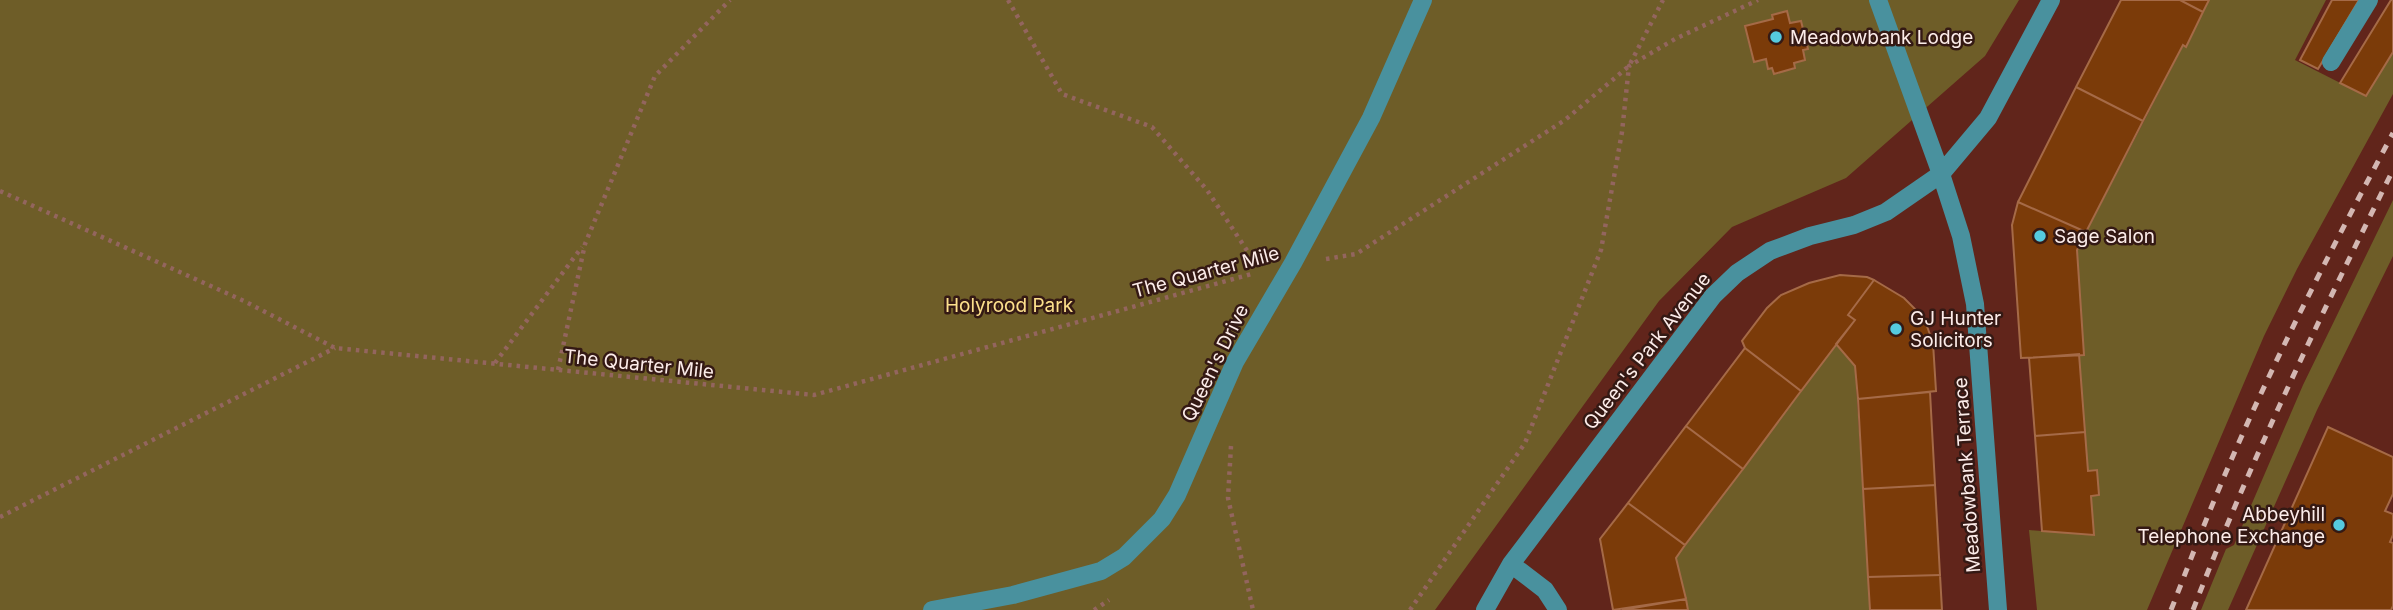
<svg xmlns="http://www.w3.org/2000/svg" width="2393" height="610" font-family="Inter,sans-serif">
	<style>
		.green { fill: #6e5d28 }
		.building { fill: #7b3b09; stroke: #a56a47; stroke-width: 2 }
		.lines { fill: none; stroke-linecap: round; stroke-linejoin: round }
		.path { stroke: #93655e; stroke-width: 4.5; stroke-dasharray: 3.5 5; stroke-linecap: butt }
		.minor { stroke: #49919e; stroke-width: 18 }
		.rail { stroke: #d3b7b2; stroke-width: 5; stroke-dasharray: 9 9; stroke-linecap: butt }
		.poi-dot { fill: #55cadf; stroke: #341914; stroke-width: 2.5 }
		.labels { text-anchor: middle; dominant-baseline: central; stroke-width: 5; stroke-linejoin: round; paint-order: stroke }
		.poi-label { font-size: 19px; fill: #fcece9; stroke: #341914; text-anchor: start }
		.street-label { font-size: 19px; fill: #fcece9; stroke: #341914 }
		.park-label { font-size: 19px; fill: #fde08c; stroke: #341914 }
	</style>
	<rect width="100%" height="100%" fill="#61251b"/>
	<path class="green" d="M 0,0 L 2019,0 L 1985,56 L 1846,178 L 1732,227 L 1659,301 L 1435,610 L 0,610 Z
		M 2209,0 L 2326,0 L 2295,60 L 2366,96 L 2393,52 L 2393,94 L 2297,269 L 2264,336 L 2147,610 L 2037,610 L 2029,530 L 2093,535 L 2091,496 L 2099,495 L 2097,471 L 2088,471 L 2079,354 L 2077,250 L 2183,46 L 2186,47 Z
		M 2393,200 L 2393,256 L 2317,410 L 2228,610 L 2201,610 L 2226,549 L 2234,545 L 2303,385 Z
		M 1836,344 L 1855,366 L 1870,610 L 1688,610 L 1676,558 Z"/>
	<path class="building" d="M 2121,0 L 2180,0 L 2203,12 L 2186,47 L 2183,45 L 2143,121 L 2076,87 Z
		M 2180,0 L 2209,0 L 2203,12 Z
		M 2332,0 L 2359,0 L 2318,69 L 2300,60 Z
		M 2391,0 L 2393,0 L 2393,52 L 2366,96 L 2340,83 Z
		M 1787,11 L 1790,23 L 1801,21 L 1808,49 L 1803,50 L 1805,60 L 1794,63 L 1795,68 L 1774,74 L 1772,68 L 1768,69 L 1766,59 L 1754,62 L 1745,26 L 1773,19 L 1772,15 Z
		M 2076,87 L 2143,121 L 2086,232 L 2018,202 Z
		M 2018,202 L 2086,232 L 2077,250 L 2084,355 L 2021,358 L 2012,225 Z
		M 1840,275 L 1867,277 L 1874,280 L 1848,315 L 1855,320 L 1801,391 L 1745,348 L 1742,341 L 1767,308 L 1781,295 L 1809,283 Z
		M 1874,280 L 1904,298 L 1924,318 L 1933,343 L 1936,391 L 1858,399 L 1855,366 L 1836,344 L 1855,320 L 1848,315 Z
		M 1745,348 L 1801,391 L 1743,469 L 1686,426 Z
		M 2079,354 L 2085,432 L 2035,436 L 2029,358 Z
		M 1930,392 L 1935,485 L 1863,489 L 1858,399 Z
		M 1686,426 L 1743,469 L 1685,545 L 1628,503 Z
		M 2328,427 L 2393,457 L 2393,494 L 2385,511 L 2393,514 L 2393,535 L 2390,542 L 2393,543 L 2393,606 L 2391,610 L 2246,610 Z
		M 2085,432 L 2088,471 L 2097,470 L 2099,495 L 2091,496 L 2094,535 L 2042,531 L 2035,436 Z
		M 1935,485 L 1940,575 L 1868,577 L 1863,489 Z
		M 1628,503 L 1685,545 L 1676,558 L 1686,599 L 1613,610 L 1600,539 Z
		M 1940,575 L 1942,610 L 1870,610 L 1868,577 Z
		M 1686,599 L 1688,610 L 1622,610 Z"/>
	<g class="lines">
		<path class="path" d="M 1008,0 L 1062,94 L 1152,127 L 1207,190 L 1248,252 L 1266,256
			M 0,191 L 244,301 L 335,348 L 814,395 L 1255,273
			M 1326,259 L 1356,254 L 1565,120 L 1629,66 L 1663,0
			M 495,363 L 582,247
			M 558,370 L 585,244 L 655,76 L 730,0
			M 1231,446 L 1228,498 L 1253,610
			M 0,517 L 335,348
			M 1094,610 L 1109,600
			M 1410,610 L 1525,443 L 1601,250 L 1622,132 L 1629,66 L 1675,39 L 1758,0"/>
		<path class="minor" d="M 1878,0 L 1941,174 L 1961,236 L 1975,304 L 1998,610
			M 2331,62 L 2369,0
			M 1511,564 L 1545,590 L 1558,610
			M 932,610 L 1013,595 L 1101,571 L 1124,557 L 1162,519 L 1177,495 L 1235,362 L 1293,263 L 1371,118 L 1423,0
			M 1485,610 L 1511,564 L 1713,296 L 1737,273 L 1770,251 L 1810,236 L 1854,225 L 1886,212 L 1941,174 L 1988,118 L 2051,0"/>
		<path class="rail" d="M 2171,610 C 2186,572 2200,534 2216,496 C 2267,372 2330,252 2393,133
			M 2193,610 C 2251,459 2321,315 2393,170"/>
	</g>
	<g class="poi-dot">
		<circle cx="1776" cy="37" r="7"/>
		<circle cx="2040" cy="236" r="7"/>
		<circle cx="1896" cy="329" r="7"/>
		<circle cx="2339" cy="525" r="7"/>
	</g>
	<g class="labels">
		<g class="poi-label">
			<text x="1790" y="37">Meadowbank Lodge</text>
			<text x="2054" y="236">Sage Salon</text>
			<text x="1910" y="318">GJ Hunter<tspan x="1910" dy="22">Solicitors</tspan></text>
			<text x="2325" y="514" text-anchor="end">Abbeyhill<tspan x="2325" dy="22">Telephone Exchange</tspan></text>
		</g>
		<g class="street-label">
			<text transform="translate(1206 272) rotate(-15)">The Quarter Mile</text>
			<text transform="translate(1647 351) rotate(-52)">Queen's Park Avenue</text>
			<text transform="translate(1215 363) rotate(-64)">Queen's Drive</text>
			<text transform="translate(639 364) rotate(6)">The Quarter Mile</text>
			<text transform="translate(1967 475) rotate(-94)">Meadowbank Terrace</text>
		</g>
		<g class="park-label">
			<text x="1009" y="305">Holyrood Park</text>
		</g>
	</g>
</svg>
